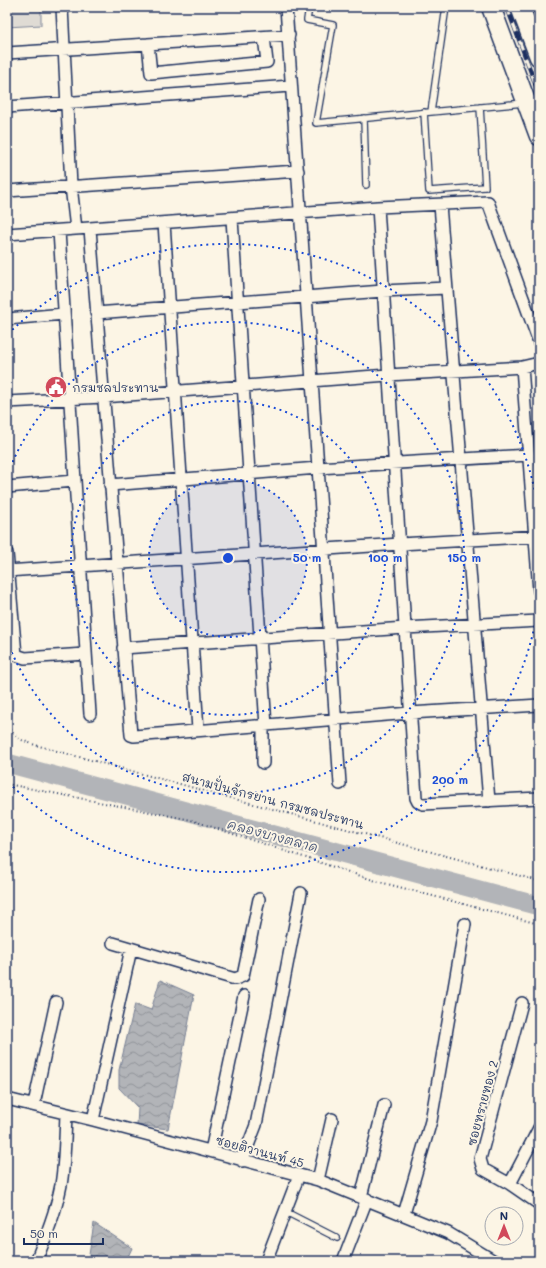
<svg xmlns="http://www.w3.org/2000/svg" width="546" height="1268" font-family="Mali,'Playpen Sans Thai',sans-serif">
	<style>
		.garden { fill: #dfdbd4; stroke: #7d8599 }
		.water { fill: url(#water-waves); stroke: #767f94 }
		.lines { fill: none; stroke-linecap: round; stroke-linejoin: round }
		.river { stroke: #b2b4b8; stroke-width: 19 }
		.lane-casing { stroke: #1b2f5e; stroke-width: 8 }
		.street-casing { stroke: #1b2f5e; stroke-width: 14 }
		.primary-casing { stroke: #1b2f5e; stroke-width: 21 }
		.path { stroke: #1b2f5e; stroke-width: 2; stroke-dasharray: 1 3; stroke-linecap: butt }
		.lane { stroke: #fcf5e5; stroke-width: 5.5 }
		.street { stroke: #fcf5e5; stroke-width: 11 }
		.primary { stroke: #fcf5e5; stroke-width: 18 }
		.rail-casing { stroke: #1b2f5e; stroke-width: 4.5 }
		.rail { stroke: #fcf5e5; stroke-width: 3; stroke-dasharray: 9; stroke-linecap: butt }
		.ring { fill: none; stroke: #1d4ed8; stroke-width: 2; stroke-dasharray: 2 4 }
		.labels { text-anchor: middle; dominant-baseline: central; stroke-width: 4; stroke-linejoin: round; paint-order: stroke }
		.poi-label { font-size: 12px; fill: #1b2f5e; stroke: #fcf5e5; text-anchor: start }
		.street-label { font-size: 12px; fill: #1b2f5e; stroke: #fcf5e5 }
		.water-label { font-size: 13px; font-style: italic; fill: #485779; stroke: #fcf5e5 }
		.centre { fill: #1d4ed8; stroke: #fcf5e5; stroke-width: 2 }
		.ring-label { font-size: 12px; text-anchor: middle; font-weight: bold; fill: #1d4ed8; stroke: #fcf5e5; stroke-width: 4; stroke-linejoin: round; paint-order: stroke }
	</style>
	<defs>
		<pattern id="water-waves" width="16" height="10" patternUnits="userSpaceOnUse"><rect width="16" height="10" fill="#b2b4b8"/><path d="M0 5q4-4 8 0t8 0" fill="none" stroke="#909399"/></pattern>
	</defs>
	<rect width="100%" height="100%" fill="#fcf5e5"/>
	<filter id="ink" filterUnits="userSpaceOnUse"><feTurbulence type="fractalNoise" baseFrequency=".025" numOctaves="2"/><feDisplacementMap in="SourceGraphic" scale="8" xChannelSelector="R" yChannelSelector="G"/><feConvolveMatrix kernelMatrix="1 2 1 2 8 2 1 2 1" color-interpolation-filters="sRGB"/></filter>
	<g filter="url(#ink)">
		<path class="garden" d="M 7,7 L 41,7 L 41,25 L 7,27 Z"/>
		<path class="water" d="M 160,980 L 194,995 L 168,1129 L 137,1125 L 138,1108 L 119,1088 L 119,1070 L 135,1004 L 151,1010 Z
			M 94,1223 L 132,1248 L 126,1261 L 88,1261 Z"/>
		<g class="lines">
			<path class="river" d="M 7,763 L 539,906"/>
			<g class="lane-casing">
				<path id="lane" d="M 309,7 L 307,20 L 333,25 L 316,123 L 524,103
					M 424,112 L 429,191 L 485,187 L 480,107
					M 431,112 L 446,7
					M 364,118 L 366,185
					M 286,1212 L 337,1238"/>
			</g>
			<g class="street-casing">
				<path id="street" d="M 62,7 L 71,186 L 76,229
					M 286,7 L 340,784
					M 148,44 L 151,73 L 267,62 L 264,37
					M 7,53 L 289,35
					M 7,107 L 291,86
					M 7,191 L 298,171
					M 440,205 L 489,801
					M 378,207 L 416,798 L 418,802 L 423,804 L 539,798
					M 232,219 L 266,726
					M 164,223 L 198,730
					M 90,229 L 131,735 L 134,736 L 410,713 L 539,705
					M 59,231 L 90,714
					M 7,234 L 378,207 L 488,202 L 539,342
					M 96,313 L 383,291 L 446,288
					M 7,319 L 64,314
					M 522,367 L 539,591
					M 7,402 L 103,397 L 388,375 L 522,367 L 539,363
					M 110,485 L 318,468 L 529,455
					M 7,487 L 74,481
					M 7,553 L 16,655 L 25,658 L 85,654
					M 7,571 L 400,544 L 539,536
					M 123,648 L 405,628 L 539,621
					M 263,763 L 263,726
					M 113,943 L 235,979 L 243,976 L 259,899
					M 522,1003 L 480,1159 L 483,1169 L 510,1184 L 539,1204
					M 7,1099 L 93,1120 L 318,1180 L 448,1233 L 494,1261
					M 34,1104 L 56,1002
					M 93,1120 L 131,949
					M 211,1151 L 244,996
					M 242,1161 L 256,1125 L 301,893
					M 318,1180 L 332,1119
					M 510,1184 L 539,1128
					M 361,1197 L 384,1105
					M 404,1214 L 431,1121 L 465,924
					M 36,1261 C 46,1236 56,1211 61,1185 C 65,1161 65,1137 66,1114
					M 266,1261 L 299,1175
					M 343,1261 L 367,1199"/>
			</g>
			<g class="primary-casing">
				<path id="primary" d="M 491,7 L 539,136
					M 520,7 L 539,57"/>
			</g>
			<path class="path" d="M 7,727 L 19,739 L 35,745 L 539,881
				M 7,784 L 191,820 L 376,881 L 539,924"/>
			<use href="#lane" class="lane"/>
			<use href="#street" class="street"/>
			<use href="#primary" class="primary"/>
			<g class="rail-casing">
				<path id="rail" d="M 507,7 L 539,94"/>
			</g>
			<use href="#rail" class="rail"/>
		</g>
	</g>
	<circle cx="228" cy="558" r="79" fill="#1d4ed8" fill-opacity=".12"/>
	<g class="ring">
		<circle cx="228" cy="558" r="79"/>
		<circle cx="228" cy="558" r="157"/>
		<path d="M8 473A236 236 0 1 1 8 643"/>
		<path d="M539 602A314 314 0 0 1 8 782M8 334A314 314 0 0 1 539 514"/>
	</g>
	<defs>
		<g id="civic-disc" transform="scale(1.15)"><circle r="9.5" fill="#d1495b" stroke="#fcf5e5"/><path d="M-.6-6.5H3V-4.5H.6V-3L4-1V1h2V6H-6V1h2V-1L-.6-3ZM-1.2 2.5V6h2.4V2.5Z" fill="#fff"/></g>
	</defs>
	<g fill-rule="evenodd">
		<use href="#civic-disc" x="56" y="387"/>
	</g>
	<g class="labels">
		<g class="poi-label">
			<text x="72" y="387">กรมชลประทาน</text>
		</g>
		<g class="street-label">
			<text transform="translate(273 800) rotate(15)">สนามปั่นจักรยาน กรมชลประทาน</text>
			<text transform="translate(482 1103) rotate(-75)">ซอยทรายทอง 2</text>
			<text transform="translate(260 1151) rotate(15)">ซอยติวานนท์ 45</text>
		</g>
		<g class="water-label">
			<text transform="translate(273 835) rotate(15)">คลองบางตลาด</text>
		</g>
	</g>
	<circle cx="228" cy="558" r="6" class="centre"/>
	<g class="ring-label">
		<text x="307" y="562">50 m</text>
		<text x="385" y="562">100 m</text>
		<text x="464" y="562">150 m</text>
		<text x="450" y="784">200 m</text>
	</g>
	<rect width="546" height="1268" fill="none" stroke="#fcf5e5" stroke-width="24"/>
	<rect x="12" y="12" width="522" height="1244" fill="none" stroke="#1b2f5e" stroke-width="1.5" filter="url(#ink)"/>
	<g transform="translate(504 1226)"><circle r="19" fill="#fcf5e5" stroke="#a2a6af"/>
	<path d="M0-3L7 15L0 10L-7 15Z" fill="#d1495b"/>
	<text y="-6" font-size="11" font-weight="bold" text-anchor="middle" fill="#1b2f5e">N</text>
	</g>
	<path d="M24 1238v6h79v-6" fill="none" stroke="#1b2f5e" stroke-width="2"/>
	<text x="30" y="1238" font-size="12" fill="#1b2f5e" stroke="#fcf5e5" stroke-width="3" paint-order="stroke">50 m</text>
</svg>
